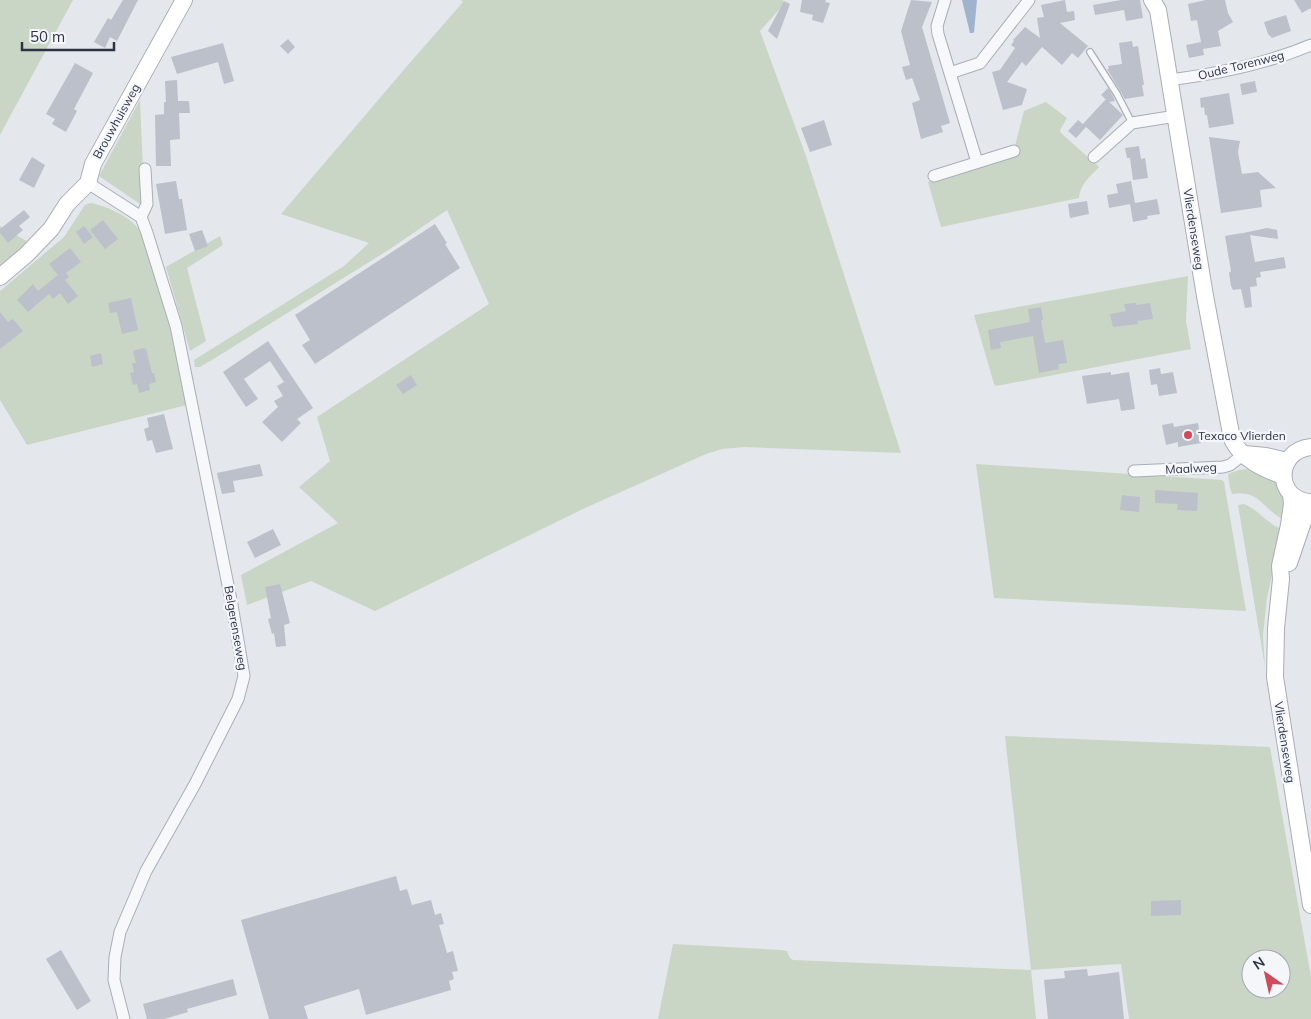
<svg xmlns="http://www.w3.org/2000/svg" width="1311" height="1019" font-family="Mulish,sans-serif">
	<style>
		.green { fill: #c9d6c5; fill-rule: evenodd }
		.water { fill: #9fb4cc }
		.building { fill: #bbc0ca }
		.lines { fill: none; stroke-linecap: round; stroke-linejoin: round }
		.lane-casing { stroke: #a9aeb7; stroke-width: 8 }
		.street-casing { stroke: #a9aeb7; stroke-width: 13 }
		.secondary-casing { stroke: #a9aeb7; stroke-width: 18 }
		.lane { stroke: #f7f8fa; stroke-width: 5.5 }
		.street { stroke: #f7f8fa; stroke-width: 11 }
		.secondary { stroke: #fff; stroke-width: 16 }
		.poi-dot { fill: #d1495b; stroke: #f4f6f9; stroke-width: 2 }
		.labels { text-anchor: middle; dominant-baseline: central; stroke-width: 4.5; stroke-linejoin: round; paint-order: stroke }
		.street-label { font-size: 12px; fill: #2b3445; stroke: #f4f6f9 }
		.poi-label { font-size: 12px; fill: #2b3445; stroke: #f4f6f9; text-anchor: start }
	</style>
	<rect width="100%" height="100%" fill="#e4e7ec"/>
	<path class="green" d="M 0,0 L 73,0 L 0,135 Z
		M 461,0 L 783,0 L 784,4 L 760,31 L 806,156 L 901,453 L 744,447 L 722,449 L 706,454 L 585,508 L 375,611 L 311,581 L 247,605 L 241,575 L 338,523 L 299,487 L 330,461 L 317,417 L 489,304 L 447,210 L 390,249 L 220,355 L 200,367 L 195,367 L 194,360 L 344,266 L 369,243 L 281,214 L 408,65 L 463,2 Z
		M 140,100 L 144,193 L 143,200 L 140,204 L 99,176 Z
		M 1046,102 L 1067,118 L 1060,130 L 1061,133 L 1099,167 C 1090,177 1080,184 1079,198 L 941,227 L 928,182 L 1018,154 L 1015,146 L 1024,111 Z
		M 91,203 C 108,207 129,215 140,231 C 150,244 153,262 157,278 C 169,320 178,362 187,405 L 27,445 L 0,400 L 0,291 L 64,237 L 85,205 Z
		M 0,226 L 30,243 L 0,269 Z
		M 220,236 L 223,245 L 187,268 L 206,341 L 190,351 L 166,267 Z
		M 1188,276 L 1186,321 L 1191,349 L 996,386 L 994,384 L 974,315 Z
		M 976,464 L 1222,480 L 1224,482 L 1246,611 L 994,598 Z
		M 1247,469 C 1264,470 1280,479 1285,496 C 1287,503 1285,513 1285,520 C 1263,511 1261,489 1232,494 L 1230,488 L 1228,474 L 1239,470 Z
		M 1244,504 C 1259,510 1267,524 1282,529 L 1267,598 L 1263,635 L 1265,667 L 1238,505 Z
		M 1005,736 L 1270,747 L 1311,977 L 1311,1019 L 1129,1019 L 1121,964 L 1031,970 L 1036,1019 L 658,1019 L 673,944 L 780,950 L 787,951 L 790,958 L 793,960 L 1031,970 ZM 1251,959 L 1281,959 L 1281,989 L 1251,989 Z"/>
	<path class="water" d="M 962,0 L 977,0 L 974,32 L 973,33 L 970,33 Z"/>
	<path class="building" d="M 123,0 L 138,0 L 117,41 L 110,37 L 105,48 L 94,42 L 108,18 L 111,20 Z
		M 802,0 L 826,0 L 825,2 L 830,3 L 823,23 L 812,20 L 813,15 L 800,12 Z
		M 911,0 L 932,2 L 922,27 L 950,123 L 941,126 L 943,132 L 921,139 L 912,103 L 920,100 L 912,78 L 906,80 L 902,67 L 910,65 L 901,31 Z
		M 1065,0 L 1067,12 L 1074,11 L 1075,20 L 1060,23 L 1088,46 L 1078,58 L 1072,53 L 1062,65 L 1042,47 L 1026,66 L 1022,62 L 1007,82 L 1027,89 L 1022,105 L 1003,110 L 992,72 L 1000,70 L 1015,48 L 1011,45 L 1014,41 L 1013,40 L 1025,27 L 1040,38 L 1037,18 L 1044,17 L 1041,5 Z
		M 1121,0 L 1140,0 L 1143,18 L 1126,21 L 1124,10 L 1095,15 L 1093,5 Z
		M 1206,0 L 1225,0 L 1228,13 L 1233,22 L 1218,31 L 1221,46 L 1203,49 L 1204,55 L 1189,58 L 1186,45 L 1201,42 L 1197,20 L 1191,21 L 1188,4 Z
		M 1294,0 L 1311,0 L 1311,8 L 1302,13 Z
		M 784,1 L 790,4 L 777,39 L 768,31 Z
		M 1286,15 L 1291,31 L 1272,38 L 1268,34 L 1264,22 Z
		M 288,39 L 295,47 L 288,54 L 280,46 Z
		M 1132,41 L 1133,47 L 1138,46 L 1144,85 L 1142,85 L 1144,96 L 1125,99 L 1107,69 L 1109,69 L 1108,66 L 1122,64 L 1119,43 Z
		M 223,43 L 234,81 L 224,84 L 218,62 L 177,74 L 171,57 Z
		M 75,63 L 93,73 L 74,109 L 77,111 L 66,132 L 52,124 L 55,119 L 46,114 Z
		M 177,80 L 178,101 L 189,101 L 190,113 L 179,113 L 180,139 L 170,140 L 171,166 L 156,166 L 155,115 L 164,114 L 164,102 L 166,102 L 165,81 Z
		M 1255,81 L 1257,92 L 1242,95 L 1240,84 Z
		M 1108,88 L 1113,96 L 1115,101 L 1109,102 L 1101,95 Z
		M 1229,93 L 1234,124 L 1209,128 L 1207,115 L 1205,115 L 1204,107 L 1201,108 L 1200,98 Z
		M 1106,99 L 1123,115 L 1100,140 L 1086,127 L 1076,138 L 1068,131 L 1078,120 L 1083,124 Z
		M 824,120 L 832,145 L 810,152 L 801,128 Z
		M 1209,137 L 1240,141 L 1238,152 L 1242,174 L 1258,172 L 1276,188 L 1260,190 L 1262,207 L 1221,213 Z
		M 1139,146 L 1141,159 L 1145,158 L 1148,178 L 1133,180 L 1130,158 L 1127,158 L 1125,148 Z
		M 32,157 L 45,165 L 34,188 L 19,180 Z
		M 176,181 L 179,199 L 182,199 L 187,230 L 165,234 L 156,184 Z
		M 1131,181 L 1135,203 L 1157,199 L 1160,214 L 1147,216 L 1148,219 L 1133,222 L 1130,204 L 1109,208 L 1107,195 L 1118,193 L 1116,184 Z
		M 1087,201 L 1089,214 L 1070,218 L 1068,204 Z
		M 24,210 L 30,217 L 19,226 L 23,230 L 8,243 L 0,233 L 0,229 Z
		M 103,220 L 118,239 L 105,249 L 90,230 Z
		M 435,224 L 447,243 L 445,244 L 460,268 L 315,364 L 302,345 L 310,340 L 295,315 Z
		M 84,226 L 93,237 L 84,244 L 76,232 Z
		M 1267,228 L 1277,230 L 1278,239 L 1250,235 L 1255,262 L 1284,257 L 1286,268 L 1260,272 L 1261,277 L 1256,278 L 1257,286 L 1250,287 L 1252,307 L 1245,308 L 1241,289 L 1233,290 L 1231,286 L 1229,273 L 1231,271 L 1225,236 L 1242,233 L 1242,234 L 1243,233 Z
		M 202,230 L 208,246 L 195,251 L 189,234 Z
		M 70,248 L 81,262 L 66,273 L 69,277 L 65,280 L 78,296 L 68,304 L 60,293 L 53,299 L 49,294 L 28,312 L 17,300 L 33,284 L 38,291 L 58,275 L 49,264 Z
		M 131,298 L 138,330 L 122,334 L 117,312 L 110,313 L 108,303 Z
		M 1136,303 L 1136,305 L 1150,303 L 1153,319 L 1137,321 L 1138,324 L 1113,327 L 1110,314 L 1126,311 L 1124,304 Z
		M 1041,307 L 1043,320 L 1041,320 L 1045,343 L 1063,340 L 1067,363 L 1058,364 L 1059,369 L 1039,373 L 1033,336 L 1000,342 L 1001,348 L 991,350 L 988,330 L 1030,322 L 1028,309 Z
		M 0,312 L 8,322 L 13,319 L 23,331 L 0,349 Z
		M 268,341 L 313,408 L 297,419 L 301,423 L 282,442 L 262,422 L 278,407 L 274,401 L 283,396 L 277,386 L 284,382 L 270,361 L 244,379 L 258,399 L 246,407 L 223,372 Z
		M 143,348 L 146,349 L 152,373 L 154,373 L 156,382 L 149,384 L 150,390 L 139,393 L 137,384 L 133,385 L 130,373 L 134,372 L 132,363 L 136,363 L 133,351 Z
		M 101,353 L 103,364 L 92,367 L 90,356 Z
		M 1160,368 L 1161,374 L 1173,372 L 1177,393 L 1159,396 L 1157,384 L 1151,385 L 1149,370 Z
		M 1111,372 L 1111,375 L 1129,372 L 1135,409 L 1121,411 L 1119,399 L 1087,404 L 1082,376 Z
		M 411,375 L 417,385 L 403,394 L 396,385 Z
		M 164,414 L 173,449 L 156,453 L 152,440 L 147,441 L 144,429 L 149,427 L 147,418 Z
		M 1173,423 L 1174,427 L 1198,423 L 1201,443 L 1178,447 L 1178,442 L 1166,445 L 1162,425 Z
		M 260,464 L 263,476 L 233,481 L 235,492 L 222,494 L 217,473 Z
		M 1155,490 L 1198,493 L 1197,511 L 1177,510 L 1178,504 L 1155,503 Z
		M 1122,495 L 1140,497 L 1139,512 L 1120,510 Z
		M 273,529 L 281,545 L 255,558 L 247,542 Z
		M 280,584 L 290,623 L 284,625 L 286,646 L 276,647 L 274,633 L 272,634 L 268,619 L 271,618 L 265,587 Z
		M 396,876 L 400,891 L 407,889 L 412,905 L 431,900 L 435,915 L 441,913 L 444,924 L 439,925 L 447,953 L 453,951 L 458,971 L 452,972 L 454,979 L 449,981 L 451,990 L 366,1015 L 359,989 L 304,1006 L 308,1019 L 269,1019 L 241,920 Z
		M 1181,900 L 1181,915 L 1151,916 L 1151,901 Z
		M 61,950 L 91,1001 L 77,1010 L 46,959 Z
		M 1087,969 L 1088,976 L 1119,972 L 1124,1019 L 1048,1019 L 1044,980 L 1065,978 L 1064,971 Z
		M 233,979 L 237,995 L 187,1009 L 188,1012 L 164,1019 L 147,1019 L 143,1004 Z"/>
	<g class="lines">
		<g class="lane-casing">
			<path id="lane" d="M 1090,52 L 1117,94 L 1132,123"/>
		</g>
		<g class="street-casing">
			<path id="street" d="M 945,0 L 937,26 L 938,34 L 977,162
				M 950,73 L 980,63 L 1029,0
				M 1169,80 C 1217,74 1266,64 1311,45
				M 1094,157 L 1132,123 L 1176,116
				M 934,176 L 1014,151
				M 88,183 L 141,217 L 147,233 L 176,326 L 232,605 L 244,676 L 238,699 L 195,784 L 146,871 L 120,932 L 115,957 L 114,980 L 124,1019
				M 141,217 L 147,204 L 145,169
				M 1134,471 L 1223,467 L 1230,465 L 1244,454"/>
		</g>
		<g class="secondary-casing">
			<path id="secondary" d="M 1152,0 L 1158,10 L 1205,296 L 1232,439 C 1241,459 1264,469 1283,476
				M 0,277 L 26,255 L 51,229 L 67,204 L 88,183 L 93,164 L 184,0
				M 1311,447 C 1274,451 1275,501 1311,502
				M 1244,454 L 1266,456 L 1287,461
				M 1291,494 L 1292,504 L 1289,525 L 1280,566 L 1281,579 L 1276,628 L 1275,677 L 1311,905
				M 1289,563 L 1307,510 L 1311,506"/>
		</g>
		<use href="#lane" class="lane"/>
		<use href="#street" class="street"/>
		<use href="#secondary" class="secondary"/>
	</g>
	<circle class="poi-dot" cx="1188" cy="435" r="5"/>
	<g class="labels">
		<g class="street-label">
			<text transform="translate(1241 65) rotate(-14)">Oude Torenweg</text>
			<text transform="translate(116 121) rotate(-61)">Brouwhuisweg</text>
			<text transform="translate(1194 229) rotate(81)">Vlierdenseweg</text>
			<text transform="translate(1191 468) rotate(-3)">Maalweg</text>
			<text transform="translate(236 628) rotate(80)">Belgerenseweg</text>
			<text transform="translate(1285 742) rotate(81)">Vlierdenseweg</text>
		</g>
		<g class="poi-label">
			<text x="1198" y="435">Texaco Vlierden</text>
		</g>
	</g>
	<g transform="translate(1266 974) rotate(326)"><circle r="24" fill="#f4f6f9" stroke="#a4a8b1"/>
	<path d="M0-4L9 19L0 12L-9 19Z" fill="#d1495b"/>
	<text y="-8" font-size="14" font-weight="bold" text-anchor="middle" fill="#2b3445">N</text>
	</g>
	<path d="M22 42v8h92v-8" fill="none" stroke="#2b3445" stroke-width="2.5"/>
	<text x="30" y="42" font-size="15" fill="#2b3445" stroke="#f4f6f9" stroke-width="4" paint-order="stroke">50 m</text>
</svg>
